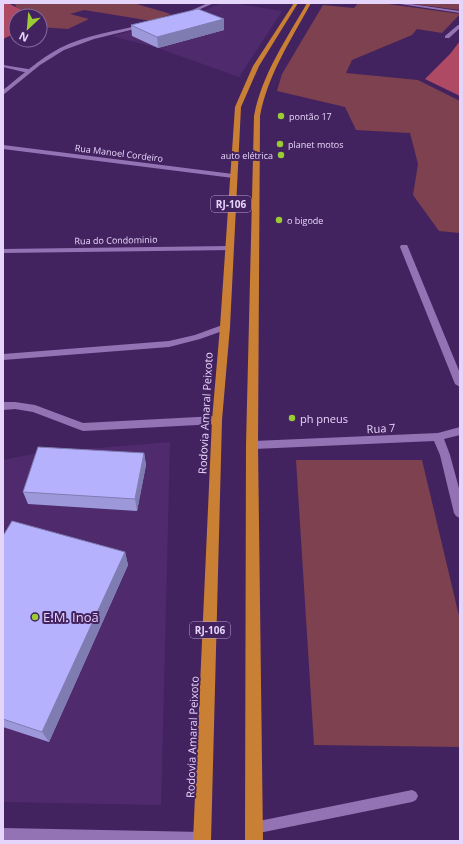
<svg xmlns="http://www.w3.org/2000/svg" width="463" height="844" font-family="'Open Sans',sans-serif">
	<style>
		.built { fill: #4f2b6e }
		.green { fill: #7d414f }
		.forest { fill: #af4a65 }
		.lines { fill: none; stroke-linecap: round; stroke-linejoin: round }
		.service { fill: #9473b5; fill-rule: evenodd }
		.minor { fill: #9473b5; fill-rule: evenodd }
		.tertiary { fill: #9473b5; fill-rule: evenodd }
		.trunk { fill: #c98034; fill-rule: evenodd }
		.wall { fill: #9d98da }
		.shaded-wall { fill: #7f7cb1 }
		.building { fill: #b6b1fd; stroke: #7f7cb1 }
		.poi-dot { fill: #9acb34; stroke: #43235f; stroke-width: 1.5 }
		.labels { text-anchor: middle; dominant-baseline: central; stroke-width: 4; stroke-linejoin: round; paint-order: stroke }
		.far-poi-label { font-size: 9px; fill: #e6d5fa; stroke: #43235f; text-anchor: start }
		.far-street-label { font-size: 9px; fill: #e6d5fa; stroke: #43235f }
		.shield { fill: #43235f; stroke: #b5a0cc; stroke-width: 1 }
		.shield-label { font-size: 10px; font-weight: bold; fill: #e6d5fa }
		.street-label { font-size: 11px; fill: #e6d5fa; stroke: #43235f }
		.poi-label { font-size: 11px; fill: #e6d5fa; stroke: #43235f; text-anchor: start }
		.near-poi-label { font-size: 13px; fill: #e6d5fa; stroke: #43235f; text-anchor: start }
	</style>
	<rect width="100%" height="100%" fill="#43235f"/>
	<path class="built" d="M 222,3 L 231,3 L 282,11 L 239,77 L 158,48 L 112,36 L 188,17 Z
		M 170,442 L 161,805 L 3,802 L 3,460 L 39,453 Z"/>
	<path class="green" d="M 14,3 L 133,3 L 171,14 L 152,21 L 84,10 L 70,14 L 89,19 L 68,29 L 40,27 L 40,16 L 22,16 Z
		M 358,3 L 381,3 L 460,14 L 442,33 L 417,29 L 412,35 L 352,60 L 346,73 L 418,80 L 460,101 L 460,233 L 439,231 L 413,195 L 418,164 L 410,133 L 356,130 L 345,107 L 277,91 L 282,74 L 323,5 L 354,8 Z
		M 414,3 L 460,3 L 460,10 L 413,4 Z
		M 296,460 L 422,460 L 460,620 L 460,747 L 314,745 Z"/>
	<path class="forest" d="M 3,3 L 8,3 L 27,13 L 26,16 L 16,16 L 16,33 L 3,39 Z
		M 460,41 L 460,96 L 425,79 L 450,54 Z"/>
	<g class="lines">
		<path class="service" d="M 412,790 L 416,792 L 418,796 L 416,800 L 412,802 L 254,834 L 250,832 L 248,828 L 250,824 L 254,822 Z"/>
		<path class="minor" d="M 393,3 L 404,3 L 460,11 L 460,13 Z
			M 458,25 L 460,25 L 460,28 L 449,38 L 445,38 L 445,36 Z
			M 3,65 L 28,69 L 31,71 L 28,73 L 3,67 Z
			M 3,145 L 233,174 L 236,176 L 233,178 L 3,149 Z
			M 401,245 L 407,245 L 408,247 L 460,373 L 460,387 L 455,384 L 400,247 Z
			M 229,246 L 233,248 L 232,250 L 3,253 L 3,249 Z
			M 225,324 L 228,325 L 229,327 L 228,329 L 200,339 L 169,347 L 3,360 L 3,354 L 169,341 L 195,335 Z
			M 3,402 L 15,402 L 35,405 L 83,423 L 217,416 L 221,417 L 222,420 L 221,423 L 217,424 L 83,431 L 33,412 L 15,409 L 3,410 Z
			M 460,427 L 460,435 L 444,439 L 450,455 L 460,492 L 460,518 L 456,516 L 454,513 L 440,455 L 434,441 L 252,449 L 248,448 L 247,445 L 248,442 L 252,441 L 438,433 Z
			M 3,828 L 202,832 L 208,834 L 210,840 L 3,841 Z"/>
		<path class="tertiary" d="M 208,3 L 214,3 L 187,15 L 183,14 Z
			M 145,24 L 147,26 L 94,39 L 64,50 L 40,65 L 3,95 L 3,90 C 21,76 39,59 60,48 C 86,35 116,31 145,24 Z"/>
		<path class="trunk" d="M 294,3 L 298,3 L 259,66 L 241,107 L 230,327 L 222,420 L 211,841 L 193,841 L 212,420 L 220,327 L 235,107 L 253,66 Z
			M 307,3 L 311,3 C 291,40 268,74 260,116 L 258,445 L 263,841 L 245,841 L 246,445 L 254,116 C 262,74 286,40 307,3 Z"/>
	</g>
	<path class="wall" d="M 131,25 L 224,30 L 158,48 L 132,36 Z
		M 144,453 L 146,465 L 137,511 L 28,504 L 23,492 Z
		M 3,536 L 125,552 L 128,565 L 49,742 L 3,727 Z"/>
	<path class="shaded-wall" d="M 224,19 L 224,30 L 158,48 L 157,37 Z
		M 144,453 L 146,465 L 137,511 L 135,499 Z
		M 125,552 L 128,565 L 49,742 L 42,732 Z"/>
	<path class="building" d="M 198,9 L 224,19 L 157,37 L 131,25 Z
		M 38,447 L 144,453 L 135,499 L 23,492 Z
		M 12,521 L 125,552 L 42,732 L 3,719 L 3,536 Z"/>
	<g class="poi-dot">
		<circle cx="281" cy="116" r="4"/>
		<circle cx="280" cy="144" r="4"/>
		<circle cx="281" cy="155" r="4"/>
		<circle cx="279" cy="220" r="4"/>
		<circle cx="292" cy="418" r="4"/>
		<circle cx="35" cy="617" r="4"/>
	</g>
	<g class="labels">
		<g class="far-poi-label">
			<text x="289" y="116">pontão 17</text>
			<text x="288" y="144">planet motos</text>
			<text x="273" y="155" text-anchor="end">auto elétrica</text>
			<text x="287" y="220">o bigode</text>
		</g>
		<g class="far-street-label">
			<text transform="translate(119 153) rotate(7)">Rua Manoel Cordeiro</text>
			<text transform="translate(116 240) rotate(-1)">Rua do Condominio</text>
		</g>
		<g class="shield">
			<rect x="211" y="196" width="40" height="16" rx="3"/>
			<rect x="190" y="622" width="40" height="16" rx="3"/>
		</g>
		<g class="shield-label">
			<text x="231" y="204">RJ-106</text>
			<text x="210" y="630">RJ-106</text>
		</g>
		<g class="street-label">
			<text transform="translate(205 413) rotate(-87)">Rodovia Amaral Peixoto</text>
			<text transform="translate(381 428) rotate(-3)">Rua 7</text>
			<text transform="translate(192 737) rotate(-88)">Rodovia Amaral Peixoto</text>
		</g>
		<g class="poi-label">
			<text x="300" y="418">ph pneus</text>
		</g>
		<g class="near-poi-label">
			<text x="43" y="617">E.M. Inoã</text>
		</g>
	</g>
	<rect width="463" height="844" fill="none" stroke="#e6d5fa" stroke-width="8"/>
	<g transform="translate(28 28) rotate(206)"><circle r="19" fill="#43235f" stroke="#846a9d"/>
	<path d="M0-3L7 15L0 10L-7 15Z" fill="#9acb34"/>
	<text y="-6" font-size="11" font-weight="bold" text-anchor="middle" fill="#e6d5fa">N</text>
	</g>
</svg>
